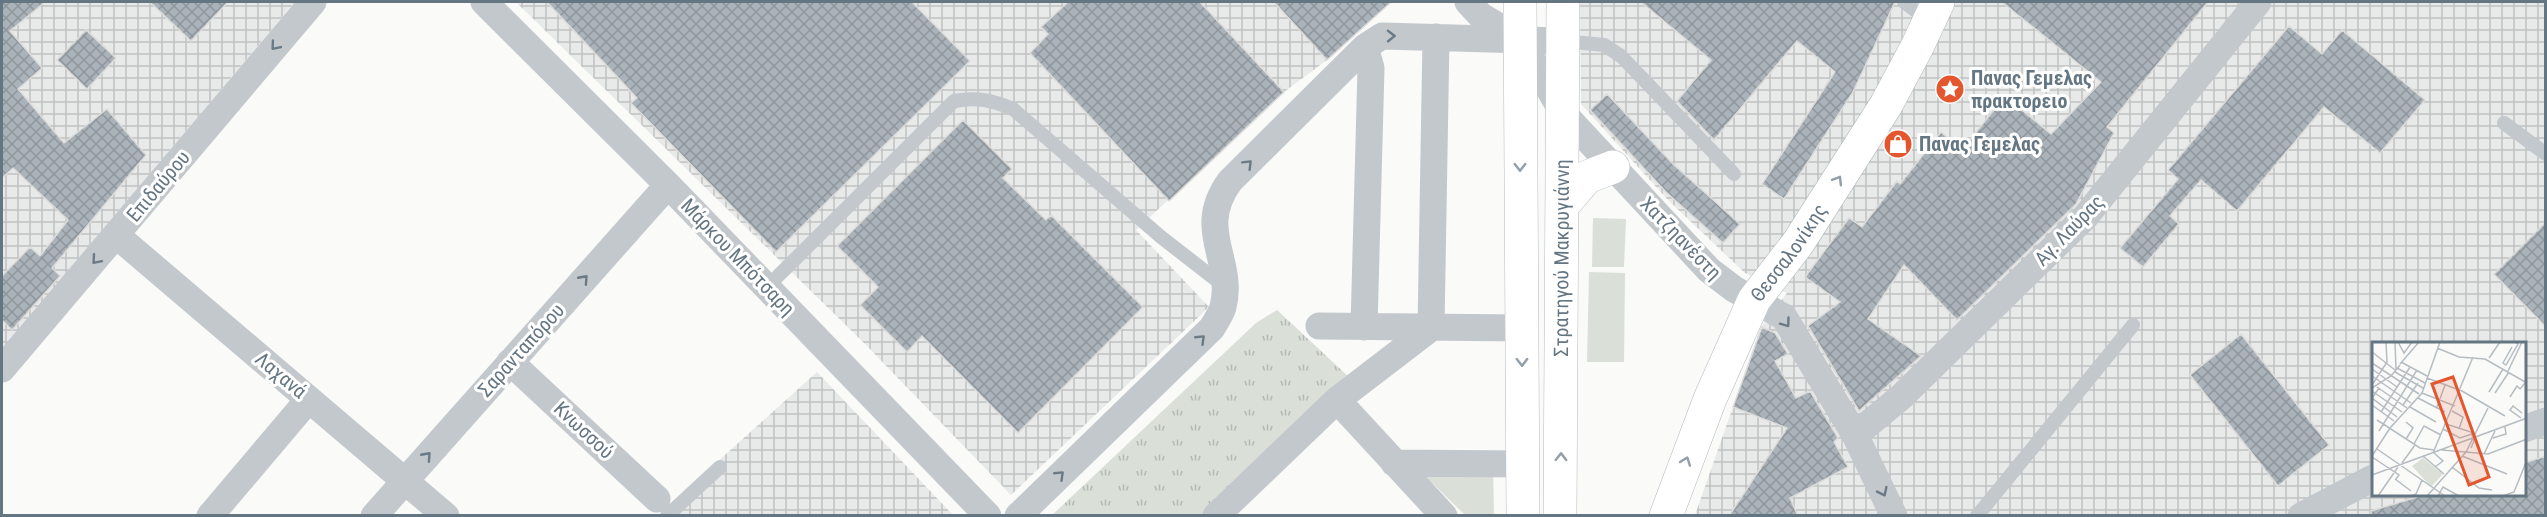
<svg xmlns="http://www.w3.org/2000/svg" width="2547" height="517" font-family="'Roboto Condensed',sans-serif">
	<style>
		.industrial { fill: url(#industrial-grid); fill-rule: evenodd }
		.grass { fill: #dadfd7 }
		.park { fill: url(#park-tufts) }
		.building { fill: url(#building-cross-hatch); stroke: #dcdcda; stroke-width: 1.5 }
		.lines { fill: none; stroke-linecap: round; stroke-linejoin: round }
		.secondary-casing { stroke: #b3babf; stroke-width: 34 }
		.lane { stroke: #c3c8cc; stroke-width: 14 }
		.street { stroke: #c3c8cc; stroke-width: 27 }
		.secondary { stroke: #fff; stroke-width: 33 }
		.oneway { stroke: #6a7a87 }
		.oneway2 { stroke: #939fa8 }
		.labels { text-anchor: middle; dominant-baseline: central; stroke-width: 6; stroke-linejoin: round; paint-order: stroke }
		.poi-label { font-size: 20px; font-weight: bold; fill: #657683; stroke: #fff; text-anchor: start }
		.street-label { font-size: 20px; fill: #657683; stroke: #fff }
		.inset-road { fill: none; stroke: #b5bdc2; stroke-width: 1.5 }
		.view { fill: #e4572e; fill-opacity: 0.15; stroke: #e4572e; stroke-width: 3 }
		.inset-edge { fill: none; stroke: #657683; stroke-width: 3 }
	</style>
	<defs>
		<pattern id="industrial-grid" width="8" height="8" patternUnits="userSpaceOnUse" patternTransform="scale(1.5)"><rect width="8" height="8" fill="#e8e9e9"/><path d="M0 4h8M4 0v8" fill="none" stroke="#c0c1c2"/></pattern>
		<pattern id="park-tufts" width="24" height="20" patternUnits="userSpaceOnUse" patternTransform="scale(1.5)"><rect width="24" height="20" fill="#dadfd7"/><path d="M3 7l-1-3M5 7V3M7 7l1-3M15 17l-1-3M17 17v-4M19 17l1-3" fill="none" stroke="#b4b9b4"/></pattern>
		<pattern id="building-cross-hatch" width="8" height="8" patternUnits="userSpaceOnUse" patternTransform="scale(1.5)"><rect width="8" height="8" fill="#aab3b9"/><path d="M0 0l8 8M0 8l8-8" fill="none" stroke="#8e969c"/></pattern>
	</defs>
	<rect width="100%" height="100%" fill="#fafaf8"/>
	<path class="industrial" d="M 2,2 L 295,2 L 2,349 Z
		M 516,2 L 1391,2 L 1327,60 L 1284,92 L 1136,230 L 1209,307 L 1011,495 L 866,345 Z
		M 1580,2 L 2545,2 L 2545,515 L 1695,515 L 1761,327 L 1787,293 L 1745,273 L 1667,199 L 1581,104 ZM 2373,343 L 2524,343 L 2524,494 L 2373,494 Z
		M 817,372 L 953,515 L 657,516 Z"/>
	<path class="grass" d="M 1593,218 L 1626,219 L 1624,267 L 1592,267 Z
		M 1589,272 L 1625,273 L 1624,362 L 1587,362 Z
		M 1493,463 L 1494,515 L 1465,515 L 1420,471 Z"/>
	<path class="park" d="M 1277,310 L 1351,379 L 1209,515 L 1051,516 L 1256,323 Z"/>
	<path class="building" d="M 2,2 L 45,2 L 10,31 L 42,68 L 18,89 L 64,143 L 107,109 L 146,155 L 52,268 L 60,276 L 12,330 L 2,320 L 2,276 L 30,247 L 40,256 L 68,220 L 13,168 L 2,178 Z
		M 150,2 L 228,2 L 191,41 Z
		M 547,2 L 912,2 L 970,61 L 776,252 L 631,103 L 637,98 Z
		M 1068,2 L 1200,2 L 1284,92 L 1169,201 L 1030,53 L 1048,34 L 1041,27 Z
		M 1274,2 L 1391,2 L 1327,60 Z
		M 1641,2 L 1895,2 L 1853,92 L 1784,199 L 1762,184 L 1835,72 L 1797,41 L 1714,140 L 1677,101 L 1711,60 Z
		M 2002,2 L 2208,2 L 2107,127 L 2114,133 L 2076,204 L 1957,320 L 1904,265 L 1868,319 L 1921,356 L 1859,411 L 1808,326 L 1840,302 L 1805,277 L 1849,218 L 1862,227 L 1897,181 L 1900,184 L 1941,132 L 1962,150 L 2005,96 L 2051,134 L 2101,82 Z
		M 2289,26 L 2322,54 L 2342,30 L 2425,100 L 2380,153 L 2324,107 L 2237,211 L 2201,180 L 2170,216 L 2179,224 L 2143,267 L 2120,248 L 2178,179 L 2168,170 Z
		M 86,30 L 116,58 L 87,89 L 57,60 Z
		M 1607,94 L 1674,165 L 1740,224 L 1723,243 L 1666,192 L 1590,110 Z
		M 963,120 L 1012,169 L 1003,178 L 1046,220 L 1051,215 L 1143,307 L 1018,433 L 922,336 L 907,352 L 860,305 L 878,287 L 837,246 Z
		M 2546,222 L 2546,327 L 2494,274 Z
		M 1762,327 L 1775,333 L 1788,354 L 1775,361 L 1796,398 L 1810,391 L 1838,438 L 1834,442 L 1848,467 L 1790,498 L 1798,516 L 1729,516 L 1787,428 L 1733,407 Z
		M 2241,334 L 2329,445 L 2278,486 L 2190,375 Z
		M 2546,456 L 2546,516 L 2372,516 L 2371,511 L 2424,495 L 2524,495 L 2524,463 Z"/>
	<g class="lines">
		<g class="secondary-casing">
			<g id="secondary">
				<path d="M 1520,2 L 1523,516"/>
				<path d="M 1563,205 L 1587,177 L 1613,167"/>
				<path id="s1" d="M 1560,516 L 1563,2"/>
				<path id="s2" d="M 1666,516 L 1710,399 L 1754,300 L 1798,243 L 1886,105 L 1917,47 L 1938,2"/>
			</g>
		</g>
		<path class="lane" d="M 1904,2 L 1929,21
			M 1563,41 L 1604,45 L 1621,56 L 1734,174
			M 2504,123 L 2546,154
			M 767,287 L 954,101 C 977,97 992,100 1013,109 L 1161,237 L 1224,286
			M 667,516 L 720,467
			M 1977,516 L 2133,325"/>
		<path class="street" d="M 484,2 L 668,185 L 988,516
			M 1468,2 L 1481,16 L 1520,39 L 1563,113 L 1709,270 L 1734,289 L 1784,317 L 1855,435 L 1894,516
			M 116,235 L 446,516
			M 1319,326 L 1522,328
			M 1364,327 L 1371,68 L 1365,47
			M 510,362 L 657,499
			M 2,369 L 313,2
			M 1337,400 L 1444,516
			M 2524,429 L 2546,421
			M 1855,435 L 1901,397 L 2086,216 L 2258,2
			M 1394,463 L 1523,464
			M 210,516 L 309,399
			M 374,516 L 668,185
			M 1018,516 L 1212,328 C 1216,321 1221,314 1223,307 C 1235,260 1194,230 1230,181 L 1365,47 L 1382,36 L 1563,41
			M 1216,516 L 1337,400 L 1431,328 L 1436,37
			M 2301,516 L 2373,478"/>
		<use href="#secondary" class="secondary"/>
	</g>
	<defs><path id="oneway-chevron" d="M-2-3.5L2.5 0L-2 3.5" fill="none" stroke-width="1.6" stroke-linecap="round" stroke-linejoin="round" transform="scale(1.5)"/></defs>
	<g class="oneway">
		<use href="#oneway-chevron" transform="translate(1391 36) rotate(-1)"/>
		<use href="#oneway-chevron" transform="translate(275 46) rotate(130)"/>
		<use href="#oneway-chevron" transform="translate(1248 164) rotate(-45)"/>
		<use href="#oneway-chevron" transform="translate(96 260) rotate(131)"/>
		<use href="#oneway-chevron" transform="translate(584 279) rotate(-48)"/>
		<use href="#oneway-chevron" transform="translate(1786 323) rotate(54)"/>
		<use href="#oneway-chevron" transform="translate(1201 339) rotate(-44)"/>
		<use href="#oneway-chevron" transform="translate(427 456) rotate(-48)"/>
		<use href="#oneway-chevron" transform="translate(1060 475) rotate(-44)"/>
		<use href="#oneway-chevron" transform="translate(1883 492) rotate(64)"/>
	</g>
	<g class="oneway2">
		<use href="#oneway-chevron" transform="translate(1520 167) rotate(90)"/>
		<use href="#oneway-chevron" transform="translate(1838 180) rotate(-58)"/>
		<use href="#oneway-chevron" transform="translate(1522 362) rotate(89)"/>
		<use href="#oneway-chevron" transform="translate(1561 457) rotate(-89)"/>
		<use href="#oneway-chevron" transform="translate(1686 461) rotate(-70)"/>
	</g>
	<defs>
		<g id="sight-disc" transform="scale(1.5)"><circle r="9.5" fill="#e4572e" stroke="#fff"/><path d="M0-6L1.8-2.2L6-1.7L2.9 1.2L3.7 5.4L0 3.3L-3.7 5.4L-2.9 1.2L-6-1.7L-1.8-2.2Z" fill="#fff"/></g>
		<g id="shop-disc" transform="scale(1.5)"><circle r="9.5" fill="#e4572e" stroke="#fff"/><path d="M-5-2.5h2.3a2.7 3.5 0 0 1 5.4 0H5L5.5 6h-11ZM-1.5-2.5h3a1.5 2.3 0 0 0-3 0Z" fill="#fff"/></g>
	</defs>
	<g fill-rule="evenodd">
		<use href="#sight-disc" x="1950" y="89"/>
		<use href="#shop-disc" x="1898" y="144"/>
	</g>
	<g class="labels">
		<g class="poi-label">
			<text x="1971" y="78">Πανας Γεμελας<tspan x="1971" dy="23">πρακτορειο</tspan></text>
			<text x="1919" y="144">Πανας Γεμελας</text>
		</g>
		<g class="street-label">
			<text transform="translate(158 186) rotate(-50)">Επιδαύρου</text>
			<text transform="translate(2069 230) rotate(-46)">Αγ. Λαύρας</text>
			<text transform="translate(1681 238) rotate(46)">Χατζηανέστη</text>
			<text stroke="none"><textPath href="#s2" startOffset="292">Θεσσαλονίκης</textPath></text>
			<text transform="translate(738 257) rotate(46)">Μάρκου Μπότσαρη</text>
			<text stroke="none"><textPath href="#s1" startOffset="258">Στρατηγού Μακρυγιάννη</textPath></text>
			<text transform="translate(521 350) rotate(-48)">Σαρανταπόρου</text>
			<text transform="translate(281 375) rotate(40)">Λαχανά</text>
			<text transform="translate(584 430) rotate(43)">Κνωσσού</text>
		</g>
	</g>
	<g transform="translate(2372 342)">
		<rect width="154" height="154" fill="#fafaf8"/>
		<path d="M 51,116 L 71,132 L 59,145 L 40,124 Z" fill="#dadfd7"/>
		<path class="inset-road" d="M 23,0 L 24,27M 26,0 L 32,11 L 40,0M 140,5 L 131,21 L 134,23 L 146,2 L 143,0M 65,6 L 87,15 L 113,17 L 155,41M 0,10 L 23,28M 117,16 L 128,0M 29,20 L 55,34M 0,21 L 47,52M 28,22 L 47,0M 25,26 L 53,41M 0,27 L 25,45M 136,29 L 150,0M 23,30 L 51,46M 0,34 L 39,61M 55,36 L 90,49 L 133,74M 0,43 L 15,20 L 14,0M 5,45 L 35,66M 0,46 L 19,34 L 28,23M 7,46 L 0,56 L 25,75M 0,49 L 30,70M 117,50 L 131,27M 50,51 L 83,64M 123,51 L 137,30M 138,55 L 145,44 L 148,47 L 154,40M 46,56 L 73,70M 0,63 L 22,79M 31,63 L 46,41M 38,65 L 64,80M 65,65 L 73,43M 80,69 L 91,75 L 87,87M 9,70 L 38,25M 149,76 L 138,68 L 141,64 L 150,71M 5,78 L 48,106 L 62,108M 74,82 L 99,90 L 102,99 L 99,106M 71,87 L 88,96 L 100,92M 7,89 L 45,28M 121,96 L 134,92 L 133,85M 34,97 L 41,86 L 34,80M 42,102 L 52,84 L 69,93M 5,107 L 73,154M 70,108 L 116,112 L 155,97M 61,111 L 101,15M 62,111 L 71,119 L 63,125M 112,112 L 123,89M 0,114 L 18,86 L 50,51 L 68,0M 51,114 L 72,132M 90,114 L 135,132M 0,115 L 27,133 L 24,137M 30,121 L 43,103M 80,125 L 107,146 L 120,148M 0,133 L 155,76M 23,137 L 39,149M 6,154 L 26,125M 39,154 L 44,152 L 50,138M 55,154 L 94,110 L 116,66M 66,154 L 71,145 L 87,154M 131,154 L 142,150 L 155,118"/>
		<path class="view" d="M 81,35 L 117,135 L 97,143 L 60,42 Z"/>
		<rect width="154" height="154" class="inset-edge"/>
	</g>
	<rect width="2547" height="517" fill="none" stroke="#657683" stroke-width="6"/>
</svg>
